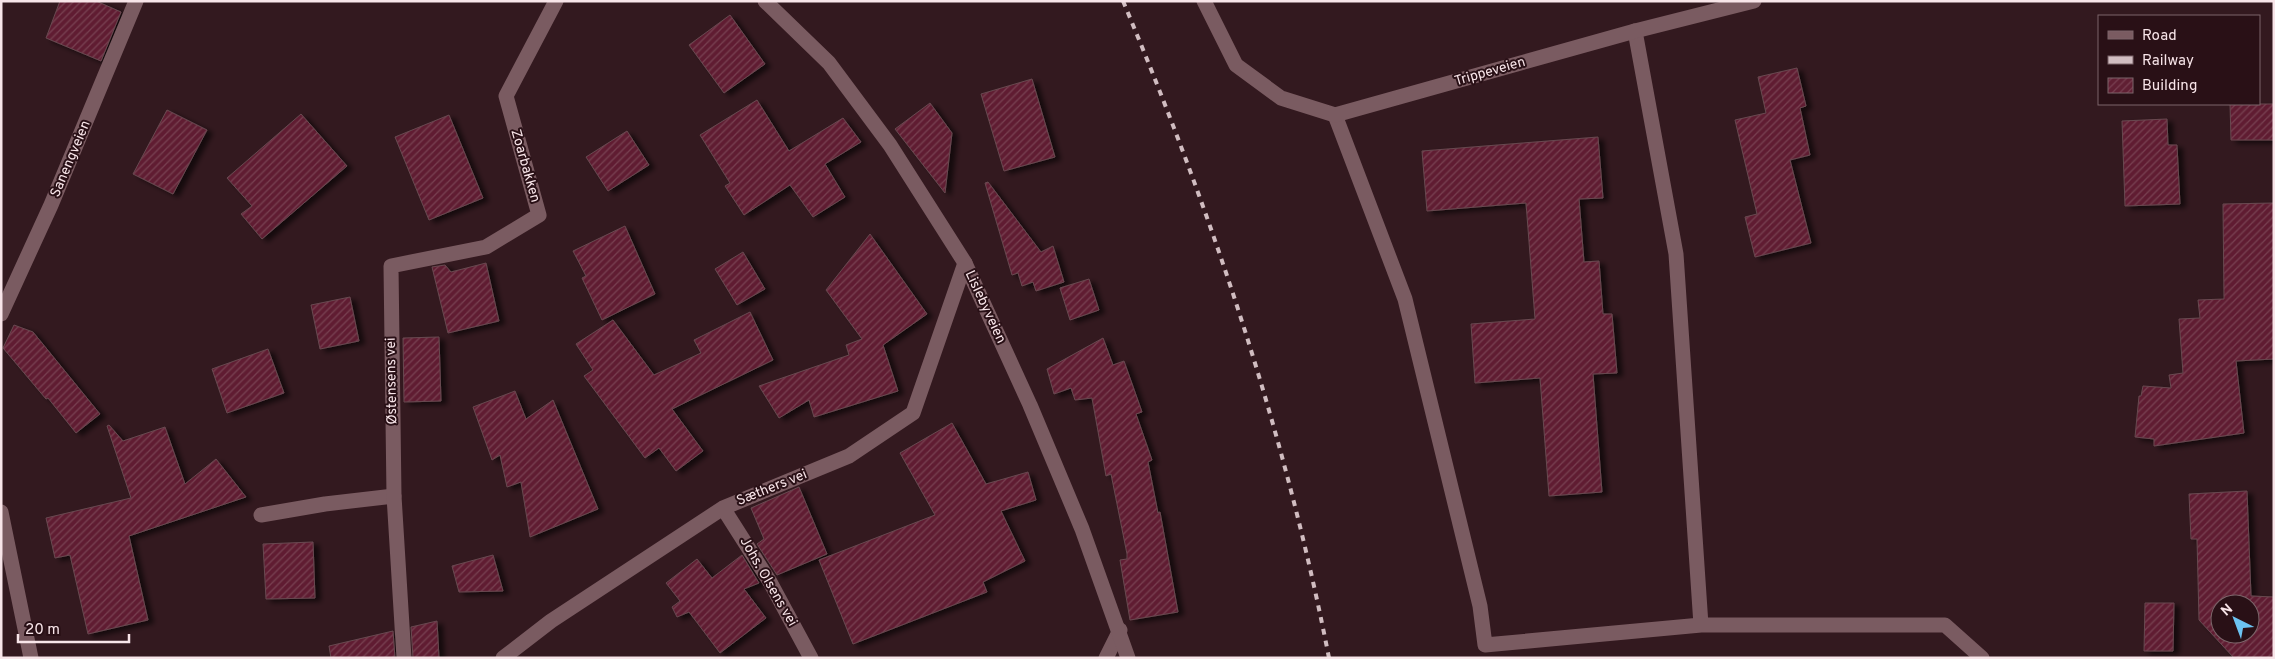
<svg xmlns="http://www.w3.org/2000/svg" width="2275" height="659" font-family="Overpass,sans-serif">
	<style>
		.building { fill: url(#building-hatch); stroke: #684950; fill-rule: evenodd; filter: url(#shadow) }
		.lines { fill: none; stroke-linecap: round; stroke-linejoin: round }
		.lane { stroke: #7a5b61; stroke-width: 15 }
		.street { stroke: #7a5b61; stroke-width: 15 }
		.secondary { stroke: #7a5b61; stroke-width: 15 }
		.rail { stroke: #d1bdc1; stroke-width: 4; stroke-dasharray: 6 6; stroke-linecap: butt }
		.labels { text-anchor: middle; dominant-baseline: central; stroke-width: 4; stroke-linejoin: round; paint-order: stroke }
		.street-label { font-size: 14px; fill: #f8e5e9; stroke: #291016 }
	</style>
	<defs>
		<pattern id="building-hatch" width="6" height="6" patternUnits="userSpaceOnUse" patternTransform="scale(1.25)"><rect width="6" height="6" fill="#601f33"/><path d="M-1 1l2-2M0 6l6-6M5 7l2-2" fill="none" stroke="#783f51"/></pattern>
		<filter id="shadow"><feDropShadow dx="5.5" dy="3" stdDeviation="2.5" flood-color="#0009"/></filter>
	</defs>
	<rect width="100%" height="100%" fill="#33191f"/>
	<path class="building" d="M 60,1 L 96,1 L 121,12 L 101,61 L 46,38 Z
		M 730,15 L 765,64 L 724,93 L 689,45 Z
		M 1797,68 L 1806,106 L 1800,108 L 1810,155 L 1790,160 L 1811,243 L 1755,257 L 1745,217 L 1757,214 L 1735,120 L 1766,113 L 1758,77 Z
		M 1032,79 L 1055,157 L 1004,171 L 981,94 Z
		M 757,100 L 789,151 L 843,118 L 861,142 L 825,164 L 845,197 L 813,217 L 790,185 L 744,215 L 725,186 L 730,183 L 700,135 Z
		M 930,103 L 952,133 L 945,193 L 895,129 Z
		M 2230,104 L 2274,104 L 2274,140 L 2231,140 Z
		M 167,110 L 207,130 L 173,194 L 133,174 Z
		M 301,114 L 347,166 L 262,239 L 241,214 L 252,206 L 227,178 Z
		M 449,115 L 483,198 L 429,220 L 395,137 Z
		M 2167,119 L 2168,145 L 2177,145 L 2180,204 L 2125,206 L 2122,121 Z
		M 627,131 L 649,165 L 608,191 L 586,157 Z
		M 1598,137 L 1603,198 L 1579,199 L 1584,262 L 1599,261 L 1603,314 L 1612,314 L 1617,373 L 1593,374 L 1602,492 L 1549,496 L 1540,378 L 1475,383 L 1471,324 L 1535,319 L 1526,203 L 1427,211 L 1422,151 Z
		M 988,182 L 1041,252 L 1053,246 L 1064,282 L 1036,291 L 1033,282 L 1022,286 L 1018,273 L 1012,275 L 985,183 Z
		M 2274,203 L 2274,359 L 2236,361 L 2244,433 L 2154,446 L 2154,439 L 2135,437 L 2139,396 L 2141,396 L 2143,386 L 2171,388 L 2169,375 L 2183,373 L 2179,319 L 2200,318 L 2198,300 L 2224,299 L 2223,204 Z
		M 625,226 L 655,294 L 602,320 L 582,278 L 586,276 L 573,251 Z
		M 870,234 L 927,314 L 883,345 L 898,391 L 814,417 L 809,400 L 779,418 L 759,386 L 849,355 L 846,345 L 862,339 L 826,290 Z
		M 743,252 L 765,289 L 737,305 L 715,269 Z
		M 486,263 L 499,321 L 448,333 L 432,267 L 445,265 L 451,272 Z
		M 1089,279 L 1099,310 L 1070,320 L 1060,288 Z
		M 350,297 L 359,341 L 320,349 L 311,305 Z
		M 750,312 L 773,360 L 672,409 L 703,451 L 676,471 L 659,448 L 645,458 L 584,376 L 593,370 L 576,344 L 613,320 L 654,375 L 701,353 L 694,340 Z
		M 14,325 L 33,332 L 100,414 L 76,433 L 48,398 L 46,399 L 3,348 Z
		M 439,337 L 441,401 L 404,402 L 403,338 Z
		M 1103,338 L 1113,365 L 1124,361 L 1142,412 L 1136,414 L 1152,460 L 1148,462 L 1158,513 L 1160,512 L 1178,612 L 1130,620 L 1120,560 L 1127,559 L 1127,554 L 1111,474 L 1106,476 L 1092,398 L 1075,400 L 1071,388 L 1054,394 L 1047,369 Z
		M 268,349 L 284,393 L 227,413 L 212,369 Z
		M 515,391 L 526,419 L 553,400 L 598,509 L 530,537 L 521,482 L 507,487 L 500,455 L 492,460 L 473,407 Z
		M 952,423 L 986,484 L 1028,472 L 1036,500 L 1001,511 L 1025,561 L 983,582 L 987,592 L 853,644 L 819,560 L 935,515 L 900,453 Z
		M 109,425 L 123,441 L 165,427 L 185,484 L 216,459 L 246,497 L 129,536 L 148,620 L 88,634 L 70,555 L 55,558 L 46,518 L 131,498 L 107,426 Z
		M 799,487 L 827,554 L 777,575 L 757,544 L 764,539 L 751,508 Z
		M 2247,491 L 2251,596 L 2274,597 L 2274,658 L 2234,658 L 2199,620 L 2197,539 L 2191,539 L 2189,494 ZM 2220,604 L 2250,604 L 2250,634 L 2220,634 Z
		M 313,542 L 315,598 L 266,599 L 263,544 Z
		M 493,555 L 503,591 L 459,592 L 452,566 Z
		M 742,555 L 759,583 L 744,589 L 766,618 L 720,653 L 689,612 L 677,617 L 672,607 L 680,601 L 666,583 L 697,559 L 712,578 Z
		M 2145,603 L 2174,603 L 2173,651 L 2144,651 Z
		M 437,621 L 439,658 L 413,658 L 411,627 Z
		M 393,631 L 395,658 L 331,658 L 329,646 Z"/>
	<g class="lines">
		<path class="lane" d="M 1335,115 L 1405,299 L 1480,606 L 1485,645 L 1701,625 L 1676,254 L 1635,31
			M 261,515 L 325,504 L 394,496
			M 1701,625 L 1945,625 L 1982,658"/>
		<path class="street" d="M 1204,1 L 1236,65 L 1281,98 L 1335,115 L 1635,31 L 1754,1
			M 1,314 L 51,205 L 136,1
			M 723,508 L 770,582 L 811,658
			M 1,512 L 31,658
			M 404,658 L 394,496 L 391,266 L 486,247 L 539,215 L 506,96 L 556,1
			M 503,658 L 551,621 L 723,508 L 849,456 L 913,413 L 965,263
			M 1106,658 L 1120,630"/>
		<path class="secondary" d="M 765,1 L 829,63 L 890,145 L 965,263 L 1030,405 L 1082,529 L 1128,658"/>
		<path class="rail" d="M 1123,1 C 1212,213 1285,432 1329,658"/>
	</g>
	<g class="labels">
		<g class="street-label">
			<text transform="translate(1490 72) rotate(-16)">Trippeveien</text>
			<text transform="translate(71 159) rotate(-67)">Sanengveien</text>
			<text transform="translate(525 166) rotate(74)">Zoarbakken</text>
			<text transform="translate(985 307) rotate(65)">Lislebyveien</text>
			<text transform="translate(392 381) rotate(-91)">Østensens vei</text>
			<text transform="translate(772 488) rotate(-22)">Sæthers vei</text>
			<text transform="translate(768 582) rotate(60)">Johs. Olsens vei</text>
		</g>
	</g>
	<rect width="2275" height="659" fill="none" stroke="#f8e5e9" stroke-width="5"/>
	<rect x="2098" y="15" width="162" height="90" fill="#291016" stroke="#7c656a"/>
	<rect x="2108" y="31" width="25" height="8" fill="#7a5b61" stroke="#7c656a"/>
	<text x="2142" y="40" font-size="15" fill="#f8e5e9">Road</text>
	<rect x="2108" y="56" width="25" height="8" fill="#d1bdc1" stroke="#7c656a"/>
	<text x="2142" y="65" font-size="15" fill="#f8e5e9">Railway</text>
	<rect x="2108" y="78" width="25" height="15" fill="url(#building-hatch)" stroke="#7c656a"/>
	<text x="2142" y="90" font-size="15" fill="#f8e5e9">Building</text>
	<g transform="translate(2235 619) rotate(318)"><circle r="24" fill="#291016" stroke="#7c656a"/>
	<path d="M0-4L9 19L0 12L-9 19Z" fill="#6cc3f2"/>
	<text y="-8" font-size="14" font-weight="bold" text-anchor="middle" fill="#f8e5e9">N</text>
	</g>
	<path d="M18 634v8h111v-8" fill="none" stroke="#f8e5e9" stroke-width="2.5"/>
	<text x="25" y="634" font-size="15" fill="#f8e5e9" stroke="#291016" stroke-width="4" paint-order="stroke">20 m</text>
</svg>
